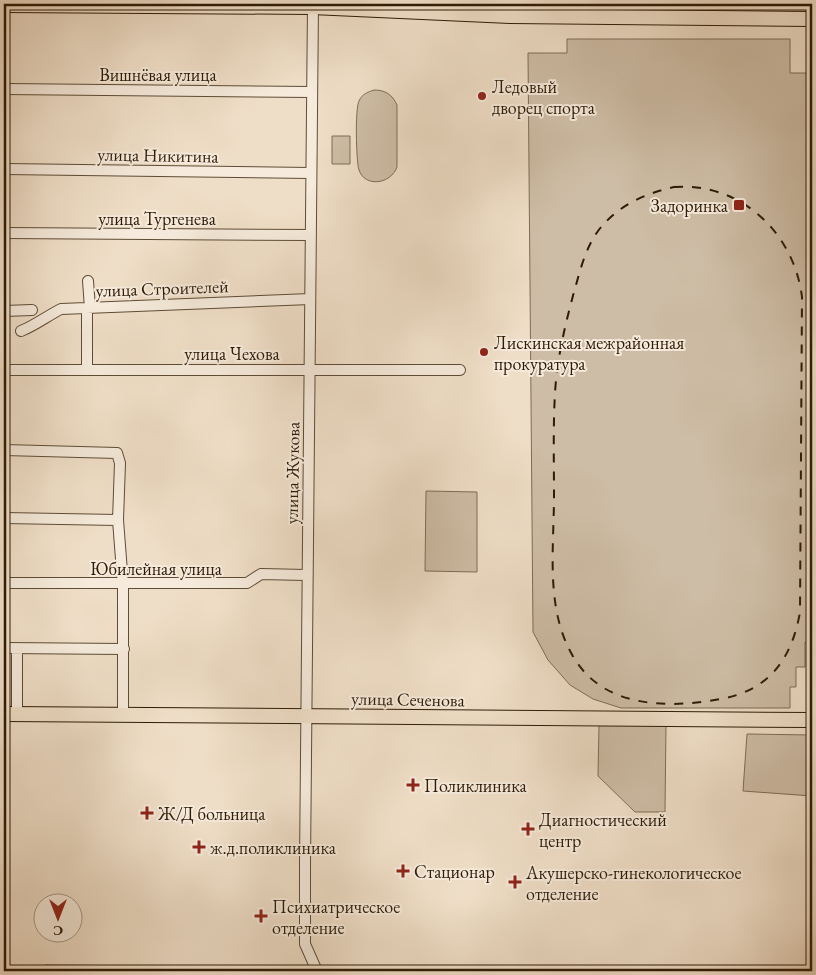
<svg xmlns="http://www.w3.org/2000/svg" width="816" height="975" font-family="'EB Garamond',serif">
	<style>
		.green { fill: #cebda6; stroke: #7e6c56 }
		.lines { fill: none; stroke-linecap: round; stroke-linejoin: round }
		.minor-casing { stroke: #5e4c36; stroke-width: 12 }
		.major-casing { stroke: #2e1b06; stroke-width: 16 }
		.minor { stroke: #f5eadb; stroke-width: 10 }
		.major { stroke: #efdec7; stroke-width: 14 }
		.rail { stroke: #2e1b06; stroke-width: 2; stroke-dasharray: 9 9; stroke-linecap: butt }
		.poi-dot { fill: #8f2418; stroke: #f5eadb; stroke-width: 2 }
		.labels { text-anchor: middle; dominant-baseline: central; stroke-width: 4; stroke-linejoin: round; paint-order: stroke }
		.street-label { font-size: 18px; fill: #2e1b06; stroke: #f5eadb }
		.poi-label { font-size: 18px; fill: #2e1b06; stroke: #f5eadb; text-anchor: start }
	</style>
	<rect width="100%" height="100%" fill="#efdec7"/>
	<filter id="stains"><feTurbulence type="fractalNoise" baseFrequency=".004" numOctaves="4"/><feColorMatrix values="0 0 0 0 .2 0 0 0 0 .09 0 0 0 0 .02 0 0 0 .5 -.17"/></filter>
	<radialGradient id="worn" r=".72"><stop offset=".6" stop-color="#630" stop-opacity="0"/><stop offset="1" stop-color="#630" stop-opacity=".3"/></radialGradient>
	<path class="green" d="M 567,39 L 790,39 L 790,73 L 812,73 L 812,386 L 807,386 L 809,641 L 805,642 L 805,667 L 796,667 L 796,687 L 790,687 L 790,708 L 621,708 L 593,699 L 570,685 L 548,660 L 533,632 L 528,53 L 567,53 Z
		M 374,90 C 385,90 392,94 397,105 L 397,167 C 391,184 365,188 359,170 C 356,161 355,108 359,101 C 362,94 368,92 374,90 Z
		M 332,136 L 350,136 L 350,164 L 332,164 Z
		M 426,491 L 477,492 L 477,572 L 425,571 Z
		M 599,725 L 666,725 L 665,812 L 635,812 L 598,776 Z
		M 747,734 L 812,735 L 812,796 L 743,791 Z
		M 45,965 L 147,966 L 172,971 L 40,971 Z"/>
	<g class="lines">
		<g class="minor-casing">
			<path id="minor" d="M 313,4 L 305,864 L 305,944 L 317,971
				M 510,16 L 510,4
				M 4,89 L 312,92
				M 4,169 L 311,173
				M 4,233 L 311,235
				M 88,281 L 90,308
				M 87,308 L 87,370
				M 4,311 L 32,310
				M 21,331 C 36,325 47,316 61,309 L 310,299
				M 4,370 L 460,370
				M 4,450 L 117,453 L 120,463 L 118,520 L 123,585 L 123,715
				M 4,518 L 118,520
				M 4,583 L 247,583 L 261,574 L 306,575
				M 4,648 L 124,649
				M 17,649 L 17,715"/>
		</g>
		<g class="major-casing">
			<path id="major" d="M 4,5 L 312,7 L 510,16 L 812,19
				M 4,714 L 812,720"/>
		</g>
		<use href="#minor" class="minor"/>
		<use href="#major" class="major"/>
		<path class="rail" d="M 674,187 C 741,182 794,233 802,297 L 800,612 C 792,658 770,690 721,699 C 672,708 610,709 578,664 C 544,616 554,551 554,496 C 554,462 553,427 555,393 C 557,359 565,325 574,292 C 580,271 585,249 598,231 C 618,205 644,194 674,187 Z"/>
	</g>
	<g class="poi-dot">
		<circle cx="482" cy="96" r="5"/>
		<rect x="733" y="199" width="12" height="12" rx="2.5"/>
		<circle cx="484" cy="352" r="5"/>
		<path d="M410.5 777.5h5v5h5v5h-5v5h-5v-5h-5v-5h5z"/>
		<path d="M144.5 805.5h5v5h5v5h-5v5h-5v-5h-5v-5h5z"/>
		<path d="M525.5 821.5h5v5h5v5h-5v5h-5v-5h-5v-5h5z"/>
		<path d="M196.5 839.5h5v5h5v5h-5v5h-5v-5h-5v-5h5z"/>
		<path d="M400.5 863.5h5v5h5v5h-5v5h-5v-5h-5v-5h5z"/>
		<path d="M512.5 874.5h5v5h5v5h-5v5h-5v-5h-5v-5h5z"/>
		<path d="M258.5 908.5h5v5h5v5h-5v5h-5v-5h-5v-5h5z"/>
	</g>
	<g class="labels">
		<g class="street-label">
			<text x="158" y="74">Вишнёвая улица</text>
			<text transform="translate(158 155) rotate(1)">улица Никитина</text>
			<text x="157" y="218">улица Тургенева</text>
			<text transform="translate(162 288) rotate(-2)">улица Строителей</text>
			<text x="232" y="353">улица Чехова</text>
			<text transform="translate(292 473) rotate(-89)">улица Жукова</text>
			<text x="156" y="568">Юбилейная улица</text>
			<text transform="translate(408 699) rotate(1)">улица Сеченова</text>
		</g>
		<g class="poi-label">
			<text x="492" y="86">Ледовый<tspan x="492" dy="21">дворец спорта</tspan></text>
			<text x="728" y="205" text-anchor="end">Задоринка</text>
			<text x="494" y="342">Лискинская межрайонная<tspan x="494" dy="21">прокуратура</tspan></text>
			<text x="424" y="785">Поликлиника</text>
			<text x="158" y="813">Ж/Д больница</text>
			<text x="539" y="819">Диагностический<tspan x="539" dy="21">центр</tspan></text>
			<text x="210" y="847">ж.д.поликлиника</text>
			<text x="414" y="871">Стационар</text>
			<text x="526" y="872">Акушерско-гинекологическое<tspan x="526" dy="21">отделение</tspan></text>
			<text x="272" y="906">Психиатрическое<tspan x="272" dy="21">отделение</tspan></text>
		</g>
	</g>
	<rect width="816" height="975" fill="none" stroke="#efdec7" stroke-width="20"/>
	<rect x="5" y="5" width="806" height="965" fill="none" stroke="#2e1b06" stroke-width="2.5"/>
	<rect x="10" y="10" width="796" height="955" fill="none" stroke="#2e1b06"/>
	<g transform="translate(58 918) rotate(180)"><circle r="24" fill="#f5eadb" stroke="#a59786"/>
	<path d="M0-4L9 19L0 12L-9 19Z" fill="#8f2418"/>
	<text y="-8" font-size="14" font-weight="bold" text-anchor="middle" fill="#2e1b06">С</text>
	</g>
	<rect width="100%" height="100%" filter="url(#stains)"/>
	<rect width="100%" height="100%" fill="url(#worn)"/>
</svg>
